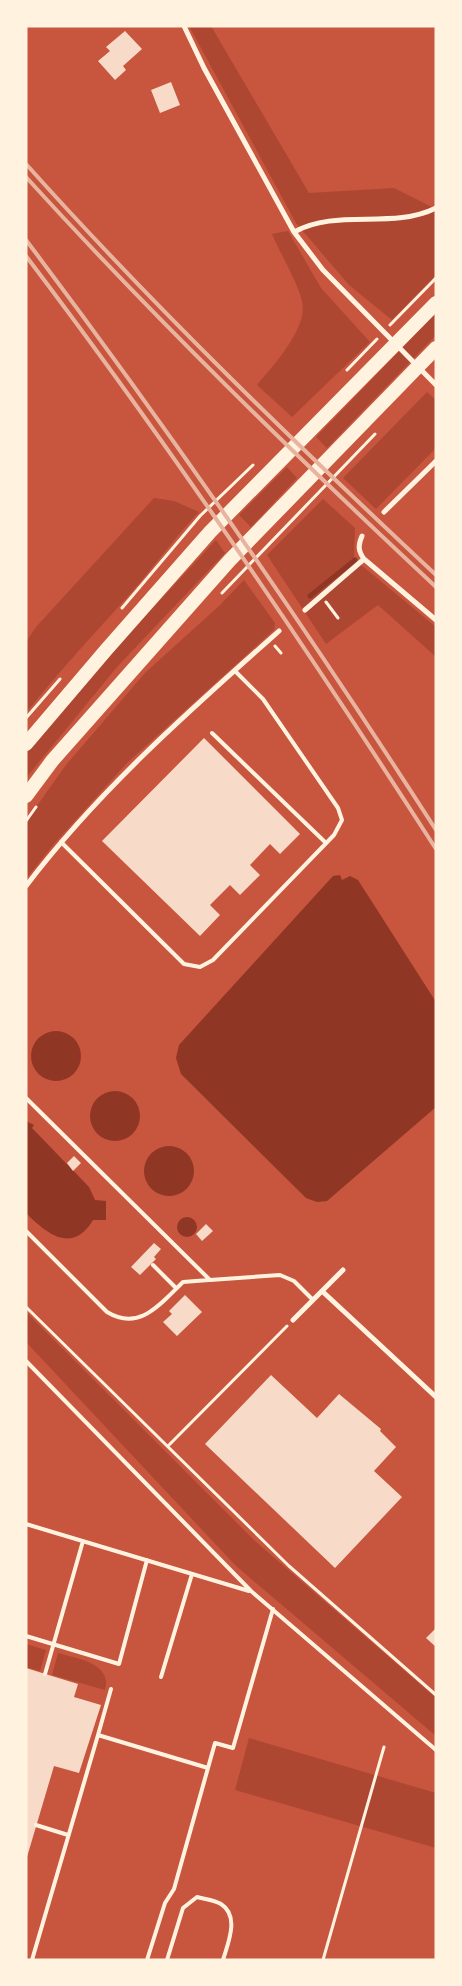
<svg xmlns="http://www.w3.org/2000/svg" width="462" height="1986" font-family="Overpass,sans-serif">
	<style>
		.green { fill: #ae4732 }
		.water { fill: #8f3625 }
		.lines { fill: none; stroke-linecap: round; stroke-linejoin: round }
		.stream { stroke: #8f3625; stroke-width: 5 }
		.building { fill: #f7dbc8 }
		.path { stroke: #fff3e0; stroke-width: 3 }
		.service { stroke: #fff3e0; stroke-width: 4 }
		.minor { stroke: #fff3e0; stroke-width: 5 }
		.trunk { stroke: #fff3e0; stroke-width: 14 }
		.rail { stroke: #e9b49f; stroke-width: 4 }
	</style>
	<rect width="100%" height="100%" fill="#c8553d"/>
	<path class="green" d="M 189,26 L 211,26 L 309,193 L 394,188 L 436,209 L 436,275 L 392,320 L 349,285 L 296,223 Z
		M 288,231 L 321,288 L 370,342 L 292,417 L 257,385 C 273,366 309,327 302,301 C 297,281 280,253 272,234 Z
		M 436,313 L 436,335 L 327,448 L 316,437 Z
		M 427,392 L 436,400 L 436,448 L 376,509 L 343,478 Z
		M 287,467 L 297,478 L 251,527 L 239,515 Z
		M 154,498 L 174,501 L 199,512 C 174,538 154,567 130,594 C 95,633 59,671 26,713 L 26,642 L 36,627 Z
		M 323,499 L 355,528 L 354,559 L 436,627 L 436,657 L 378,605 L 326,644 L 267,555 Z
		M 216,540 L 225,553 L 117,667 L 26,778 L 26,753 L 107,657 Z
		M 244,580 L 275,623 L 274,630 L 127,763 L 54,844 L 26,879 L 26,821 L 66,765 L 145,673 L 220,605 Z
		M 26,1312 L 255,1541 L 436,1698 L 436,1736 L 236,1566 L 26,1342 Z
		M 26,1644 L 46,1650 L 40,1671 L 26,1667 Z
		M 58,1653 C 75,1658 113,1663 105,1690 L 52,1675 Z
		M 249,1738 L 436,1793 L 436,1848 L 235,1790 Z"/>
	<path class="water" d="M 340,875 L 342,880 L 350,876 L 358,880 L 436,1002 L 436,1107 L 327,1201 L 317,1202 L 306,1198 L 181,1074 L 176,1058 L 179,1045 L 333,876 Z
		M31 1056a25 25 0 1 1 50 0a25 25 0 1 1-50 0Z
		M90 1116a25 25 0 1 1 50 0a25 25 0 1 1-50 0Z
		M 26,1121 L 34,1125 L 32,1128 L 89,1187 L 95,1200 L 106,1201 L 106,1220 L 93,1220 C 72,1255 46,1233 26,1213 Z
		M144 1171a25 25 0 1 1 50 0a25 25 0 1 1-50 0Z
		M177 1227a10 10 0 1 1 20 0a10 10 0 1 1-20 0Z"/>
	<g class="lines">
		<path class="stream" d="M 310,596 L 355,560"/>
	</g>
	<path class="building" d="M 125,31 L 142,49 L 123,66 L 126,70 L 115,80 L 98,61 L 110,51 L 106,47 Z
		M 171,82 L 180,105 L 160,113 L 151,90 Z
		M 204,738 L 300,834 L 280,854 L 270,844 L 250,865 L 260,875 L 240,895 L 230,885 L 210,905 L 220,915 L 200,936 L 102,841 Z
		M 74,1156 L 81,1163 L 73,1171 L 67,1163 Z
		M 206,1224 L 213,1231 L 202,1241 L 196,1234 Z
		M 154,1243 L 161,1249 L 154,1257 L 156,1259 L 140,1275 L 131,1267 Z
		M 185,1295 L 202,1312 L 177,1336 L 163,1322 L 172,1314 L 169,1311 Z
		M 271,1375 L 317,1418 L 339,1394 L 381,1429 L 380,1431 L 396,1447 L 374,1471 L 402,1497 L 335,1568 L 205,1444 Z
		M 436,1628 L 436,1647 L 426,1638 Z
		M 26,1668 L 78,1684 L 74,1697 L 101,1705 L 79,1773 L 54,1766 L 27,1857 Z"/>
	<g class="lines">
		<path class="path" d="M 390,325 L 436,278
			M 347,370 L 377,339
			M 222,593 L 375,434
			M 326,602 L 338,618
			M 122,608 L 200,516 L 253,465
			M 275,646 L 281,653
			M 26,718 L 60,679
			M 26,821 L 36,807
			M 26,1307 L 289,1566 L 436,1695
			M 168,1446 L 287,1326
			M 323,1960 L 384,1747"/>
		<path class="service" d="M 212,733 L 326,843
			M 61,842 L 184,964 L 200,967 L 213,960 L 334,835 L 342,820 L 338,808 L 263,699 L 235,671
			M 26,1098 L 210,1280 L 280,1275 L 294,1281 L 313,1300
			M 26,1231 L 107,1312 C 140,1332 161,1303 183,1282 L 209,1280
			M 153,1265 L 176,1288
			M 26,1361 L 251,1591 L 436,1750
			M 26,1524 L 249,1591
			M 26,1636 L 119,1664 L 147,1560
			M 45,1674 L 83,1541
			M 161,1677 L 192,1574
			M 98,1735 L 111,1689
			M 36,1825 L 68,1835
			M 32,1960 L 98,1735 L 208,1768
			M 147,1960 L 165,1903 L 174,1889 L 215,1743 L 233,1748 L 273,1609
			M 167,1960 L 183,1908 L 197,1897 C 204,1899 215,1900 221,1904 C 240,1916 228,1943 223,1960"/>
		<path class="minor" d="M 184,26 L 204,68 L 294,232 L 323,270 L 436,385
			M 294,232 C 337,208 392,230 436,208
			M 384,512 L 436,461
			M 362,536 C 358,545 358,551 364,559 L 436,620
			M 305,610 L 364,559
			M 26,886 C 98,791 190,710 279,631
			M 343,1270 L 322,1291 L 436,1397
			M 293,1320 L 322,1291"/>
		<path class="trunk" d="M 26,744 L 106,650 L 210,532 L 436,303
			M 26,796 L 52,761 L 229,561 L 436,348"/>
		<path class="rail" d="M 26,164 C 155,308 295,443 436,575
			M 26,177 C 156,320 295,455 436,587
			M 26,240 C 170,431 306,628 436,830
			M 26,256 C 171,447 306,647 436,849"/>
	</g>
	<rect width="462" height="1986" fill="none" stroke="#fff3e0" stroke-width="55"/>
</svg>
